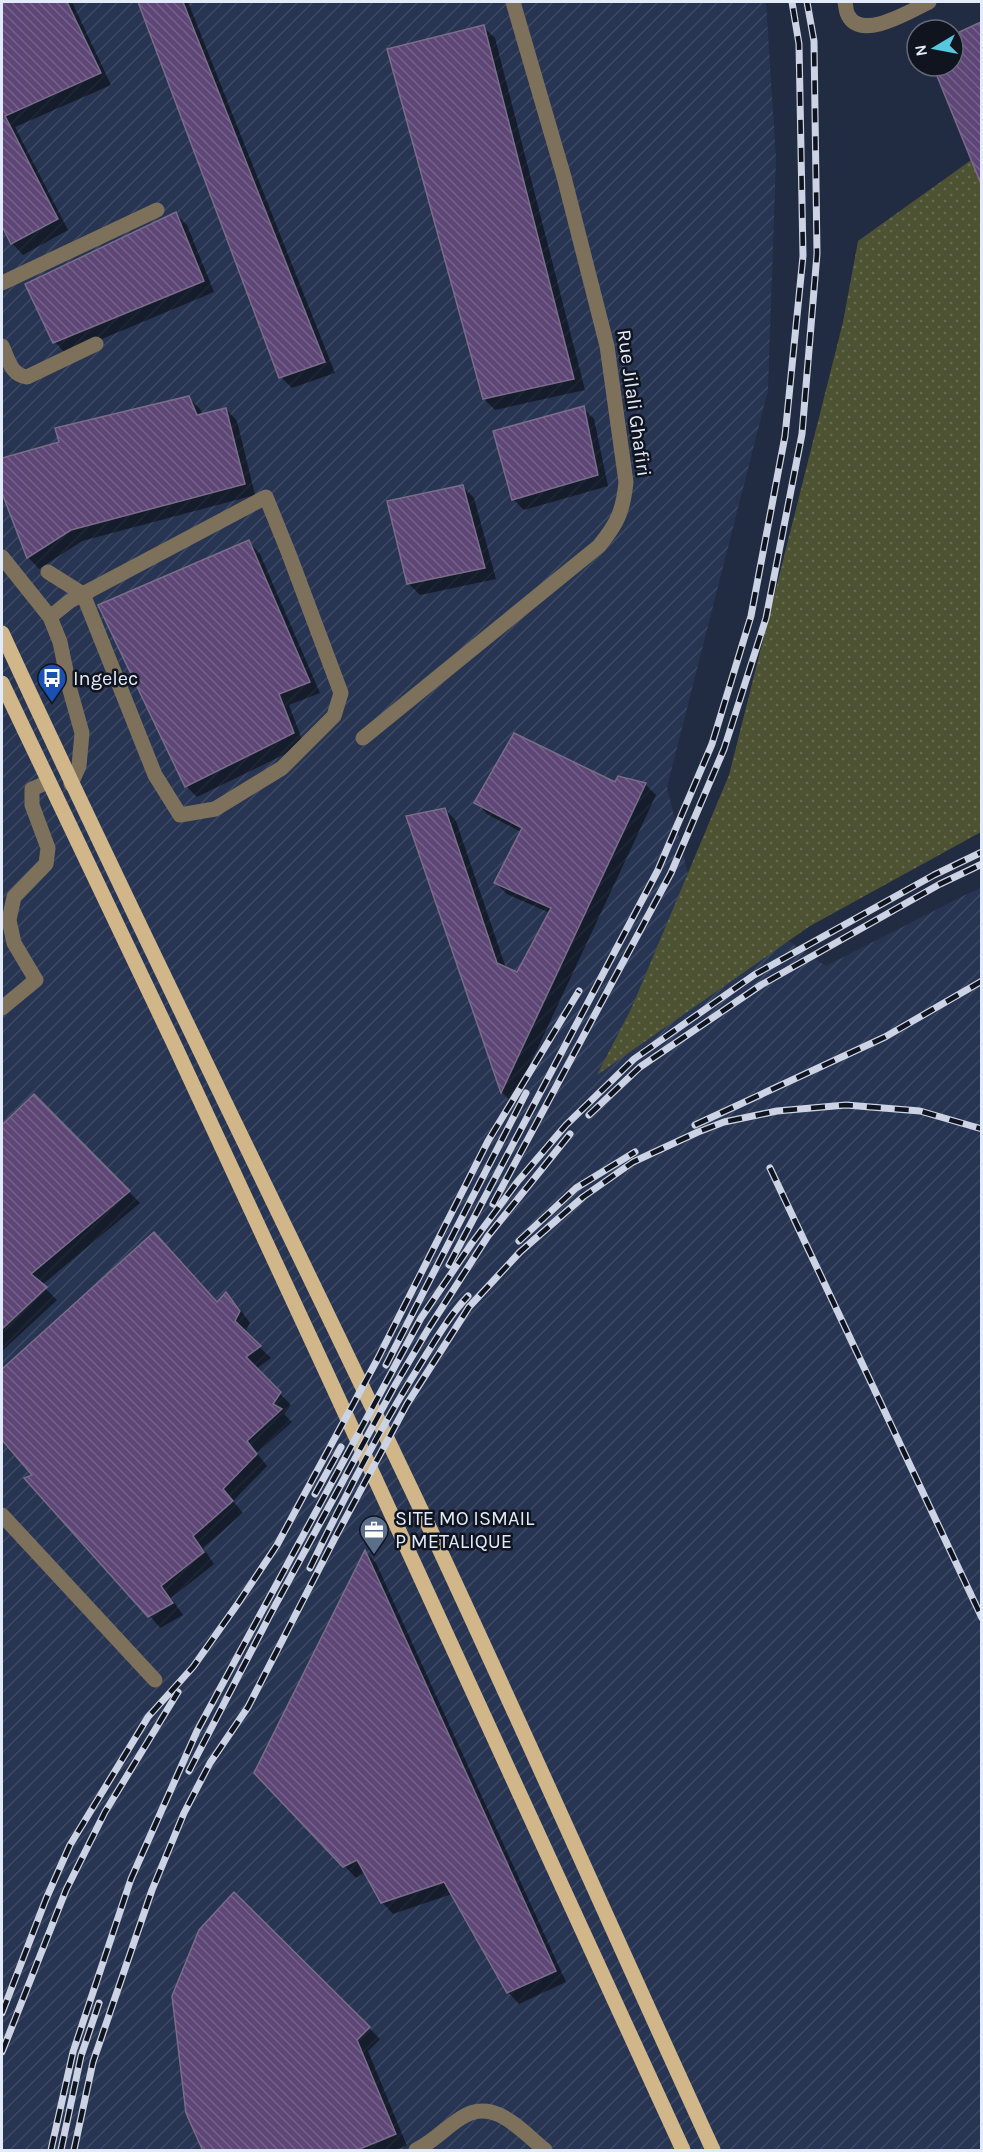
<svg xmlns="http://www.w3.org/2000/svg" width="983" height="2152" font-family="Karla,sans-serif">
	<style>
		.industrial { fill: url(#industrial-furrows) }
		.grass { fill: url(#grass-dots) }
		.shadow { fill: #0007 }
		.building { fill: url(#building-back-hatch); stroke: #7a6d89; stroke-width: 1.5 }
		.lines { fill: none; stroke-linecap: round; stroke-linejoin: round }
		.minor { stroke: #7e715c; stroke-width: 15 }
		.major { stroke: #d0b689; stroke-width: 15 }
		.rail-casing { stroke: #ccd3e4; stroke-width: 7 }
		.rail { stroke: #0f141e; stroke-width: 4.5; stroke-dasharray: 14; stroke-linecap: butt }
		.labels { text-anchor: middle; dominant-baseline: central; stroke-width: 5; stroke-linejoin: round; paint-order: stroke }
		.street-label { font-size: 20px; fill: #e3eafa; stroke: #0f141e }
		.poi-label { font-size: 20px; fill: #e3eafa; stroke: #0f141e; text-anchor: start }
	</style>
	<defs>
		<pattern id="industrial-furrows" width="10" height="10" patternUnits="userSpaceOnUse" patternTransform="scale(1.5)"><rect width="10" height="10" fill="#283552"/><path d="M-1 1l2-2M0 10L10 0M9 11l2-2" fill="none" stroke="#3d4963"/></pattern>
		<pattern id="grass-dots" width="8" height="8" patternUnits="userSpaceOnUse" patternTransform="scale(1.5)"><rect width="8" height="8" fill="#4d5332"/><path d="M2 2h.1M6 6h.1" fill="none" stroke="#666c51" stroke-width="1.8" stroke-linecap="round"/></pattern>
		<pattern id="building-back-hatch" width="6" height="6" patternUnits="userSpaceOnUse" patternTransform="scale(1.5)"><rect width="6" height="6" fill="#5e4776"/><path d="M-1 5l2 2M0 0l6 6M5-1l2 2" fill="none" stroke="#75628a"/></pattern>
	</defs>
	<rect width="100%" height="100%" fill="#212b42"/>
	<path class="industrial" d="M 2,2 L 766,2 L 776,159 L 768,390 L 667,787 L 688,874 L 826,966 L 965,895 L 981,888 L 981,2150 L 2,2150 Z"/>
	<path class="grass" d="M 981,153 L 981,832 L 810,926 L 597,1075 L 632,1007 L 729,775 L 843,322 L 858,241 Z"/>
	<path class="shadow" d="M 2,2 L 72,2 L 111,85 L 15,127 L 68,230 L 23,255 L 12,243 L 2,222 Z
		M 139,2 L 188,2 L 335,373 L 292,388 L 281,377 Z
		M 982,25 L 982,175 L 977,170 L 935,66 L 953,66 L 953,37 Z
		M 483,27 L 495,38 L 585,390 L 495,410 L 484,399 Z
		M 176,214 L 187,225 L 214,292 L 66,354 L 55,342 Z
		M 189,398 L 200,409 L 203,415 L 226,409 L 237,421 L 255,495 L 82,541 L 39,569 L 28,557 L 2,489 L 2,460 L 61,443 Z
		M 583,408 L 594,419 L 608,486 L 524,510 L 513,499 Z
		M 463,487 L 474,498 L 496,579 L 420,595 L 409,584 Z
		M 249,542 L 260,554 L 320,693 L 289,705 L 304,745 L 197,797 L 186,786 Z
		M 616,784 L 645,784 L 656,795 L 512,1103 L 502,1092 L 408,817 L 445,809 L 456,821 L 506,968 L 518,974 L 550,913 L 507,894 L 496,883 L 521,832 L 487,814 L 476,802 Z
		M 34,1096 L 140,1203 L 42,1285 L 57,1300 L 2,1351 L 2,1127 Z
		M 154,1234 L 218,1303 L 226,1294 L 237,1305 L 250,1323 L 245,1333 L 271,1358 L 256,1369 L 291,1405 L 284,1414 L 292,1422 L 257,1453 L 267,1466 L 233,1501 L 243,1513 L 203,1548 L 214,1564 L 171,1598 L 183,1615 L 160,1628 L 2,1438 L 2,1371 Z
		M 366,1552 L 376,1563 L 566,1982 L 519,2004 L 508,1992 L 452,1894 L 393,1914 L 382,1902 L 366,1872 L 356,1878 L 256,1773 Z
		M 234,1894 L 380,2039 L 368,2051 L 407,2146 L 394,2150 L 204,2150 Z"/>
	<path class="building" d="M 2,2 L 67,2 L 101,73 L 5,116 L 58,219 L 11,244 L 2,226 Z
		M 138,2 L 183,2 L 325,362 L 279,378 Z
		M 981,22 L 981,184 L 933,66 L 953,66 L 953,35 Z
		M 484,25 L 574,379 L 483,399 L 387,49 Z
		M 176,212 L 204,281 L 53,343 L 25,284 Z
		M 189,396 L 197,415 L 226,408 L 245,484 L 71,530 L 27,558 L 2,493 L 2,458 L 59,442 L 55,428 Z
		M 584,406 L 598,475 L 512,500 L 493,431 Z
		M 463,485 L 485,568 L 407,584 L 387,501 Z
		M 249,540 L 310,682 L 279,694 L 294,733 L 185,787 L 98,605 Z
		M 514,733 L 615,782 L 618,776 L 646,783 L 501,1093 L 406,816 L 445,808 L 497,963 L 517,972 L 551,908 L 494,883 L 522,828 L 474,803 Z
		M 34,1094 L 130,1191 L 31,1274 L 47,1287 L 2,1329 L 2,1125 Z
		M 154,1232 L 217,1302 L 226,1292 L 240,1311 L 235,1321 L 261,1346 L 246,1357 L 281,1392 L 273,1404 L 282,1409 L 247,1441 L 257,1454 L 223,1489 L 233,1501 L 193,1536 L 204,1552 L 161,1586 L 173,1603 L 148,1617 L 24,1478 L 32,1475 L 2,1440 L 2,1369 Z
		M 365,1550 L 556,1971 L 507,1993 L 444,1882 L 381,1903 L 357,1860 L 343,1867 L 254,1773 Z
		M 234,1892 L 370,2027 L 357,2040 L 396,2134 L 355,2151 L 203,2151 L 186,2113 L 172,1996 L 199,1930 Z"/>
	<g class="lines">
		<path class="minor" d="M 845,2 C 846,6 846,12 848,15 C 861,42 912,10 929,2
			M 2,283 L 157,210
			M 2,346 C 8,359 11,375 27,377 L 96,344
			M 2,557 L 50,617 L 60,642 L 70,690 L 82,733 L 79,766 L 71,784
			M 48,572 L 83,594 L 155,775 L 180,815 L 215,809 L 282,768 L 334,716 L 341,693 L 289,554 L 266,497 L 83,594 L 70,601 L 50,617
			M 363,738 L 599,546 C 617,524 623,512 626,482 L 607,346 L 564,177 L 513,2
			M 2,1008 L 36,980 L 14,943 L 9,920 L 14,897 L 46,864 L 48,848 L 32,805 L 32,789 L 48,782
			M 2,1515 L 155,1680
			M 416,2150 C 433,2142 445,2128 461,2118 C 494,2096 521,2131 545,2150"/>
		<path class="major" d="M 2,633 C 138,929 284,1220 423,1514 C 522,1725 616,1939 713,2150
			M 2,683 L 174,1044 L 328,1376 L 683,2150"/>
		<g class="rail-casing">
			<path id="rail" d="M 589,1115 L 640,1067 L 761,985 L 940,884 L 982,864
				M 695,1125 L 885,1037 L 982,981
				M 770,1168 L 982,1618
				M 493,1204 L 671,873 L 724,749 L 766,618 L 802,434 L 817,254 L 814,41 L 807,2
				M 519,1241 L 576,1188 L 635,1152
				M 449,1265 L 658,870 L 712,744 L 751,616 L 785,436 L 803,256 L 799,44 L 792,2
				M 386,1365 L 526,1093
				M 315,1494 L 341,1447
				M 310,1568 C 343,1500 378,1432 418,1368 C 433,1344 448,1317 468,1296
				M 189,1771 L 270,1615 L 394,1387 L 427,1331 L 488,1236 L 570,1134
				M 2,2013 L 46,1899 L 70,1845 L 148,1717 L 193,1667 L 239,1602 L 277,1545 L 377,1360 L 488,1141 L 579,991
				M 2,2052 L 66,1890 L 105,1812 L 178,1692
				M 51,2150 L 73,2052 L 131,1879 L 197,1731 L 421,1318 L 472,1243 L 518,1181 L 566,1125 L 634,1059 L 754,975 L 934,875 L 982,852
				M 61,2150 L 81,2056 L 99,2003
				M 74,2150 L 93,2062 L 152,1890 L 184,1813 L 210,1763 L 248,1707 L 335,1538 L 407,1404 L 469,1307 L 520,1252 L 583,1197 L 633,1162 L 698,1132 L 724,1122 L 777,1111 L 846,1105 L 920,1111 L 982,1129"/>
		</g>
		<use href="#rail" class="rail"/>
	</g>
	<defs>
		<g id="bus-pin" transform="scale(1.5)"><path d="M0 17L-7.5 6A9.5 9.5 0 1 1 7.5 6Z" fill="#1a4fb4" stroke="#0f141e"/><path d="M-5-6H5V4H4V6H2V4H-2V6H-4V4H-5ZM-3.5-4V0h7V-4ZM-3.5 1.2v1.5H-2V1.2ZM2 1.2v1.5H3.5V1.2Z" fill="#fff"/></g>
		<g id="office-pin" transform="scale(1.5)"><path d="M0 17L-7.5 6A9.5 9.5 0 1 1 7.5 6Z" fill="#5c6f8a" stroke="#0f141e"/><path d="M-6-3h4V-5.5h4V-3h4V5H-6ZM-1-4.5V-3h2v-1.5ZM-6 0V1H6V0Z" fill="#fff"/></g>
	</defs>
	<g fill-rule="evenodd">
		<use href="#bus-pin" x="52" y="678"/>
		<use href="#office-pin" x="374" y="1530"/>
	</g>
	<g class="labels">
		<g class="street-label">
			<text transform="translate(634 403) rotate(82)">Rue Jilali Ghafiri</text>
		</g>
		<g class="poi-label">
			<text x="73" y="678">Ingelec</text>
			<text x="395" y="1518">SITE MO ISMAIL<tspan x="395" dy="23">P METALIQUE</tspan></text>
		</g>
	</g>
	<rect width="983" height="2152" fill="none" stroke="#e3eafa" stroke-width="6"/>
	<g transform="translate(935 48) rotate(260)"><circle r="28" fill="#0f141e" stroke="#646a76" stroke-width="1.5"/>
	<path d="M0-4.5L10 22L0 15L-10 22Z" fill="#56c9e0"/>
	<text y="-9" font-size="16" font-weight="bold" text-anchor="middle" fill="#e3eafa">N</text>
	</g>
</svg>
